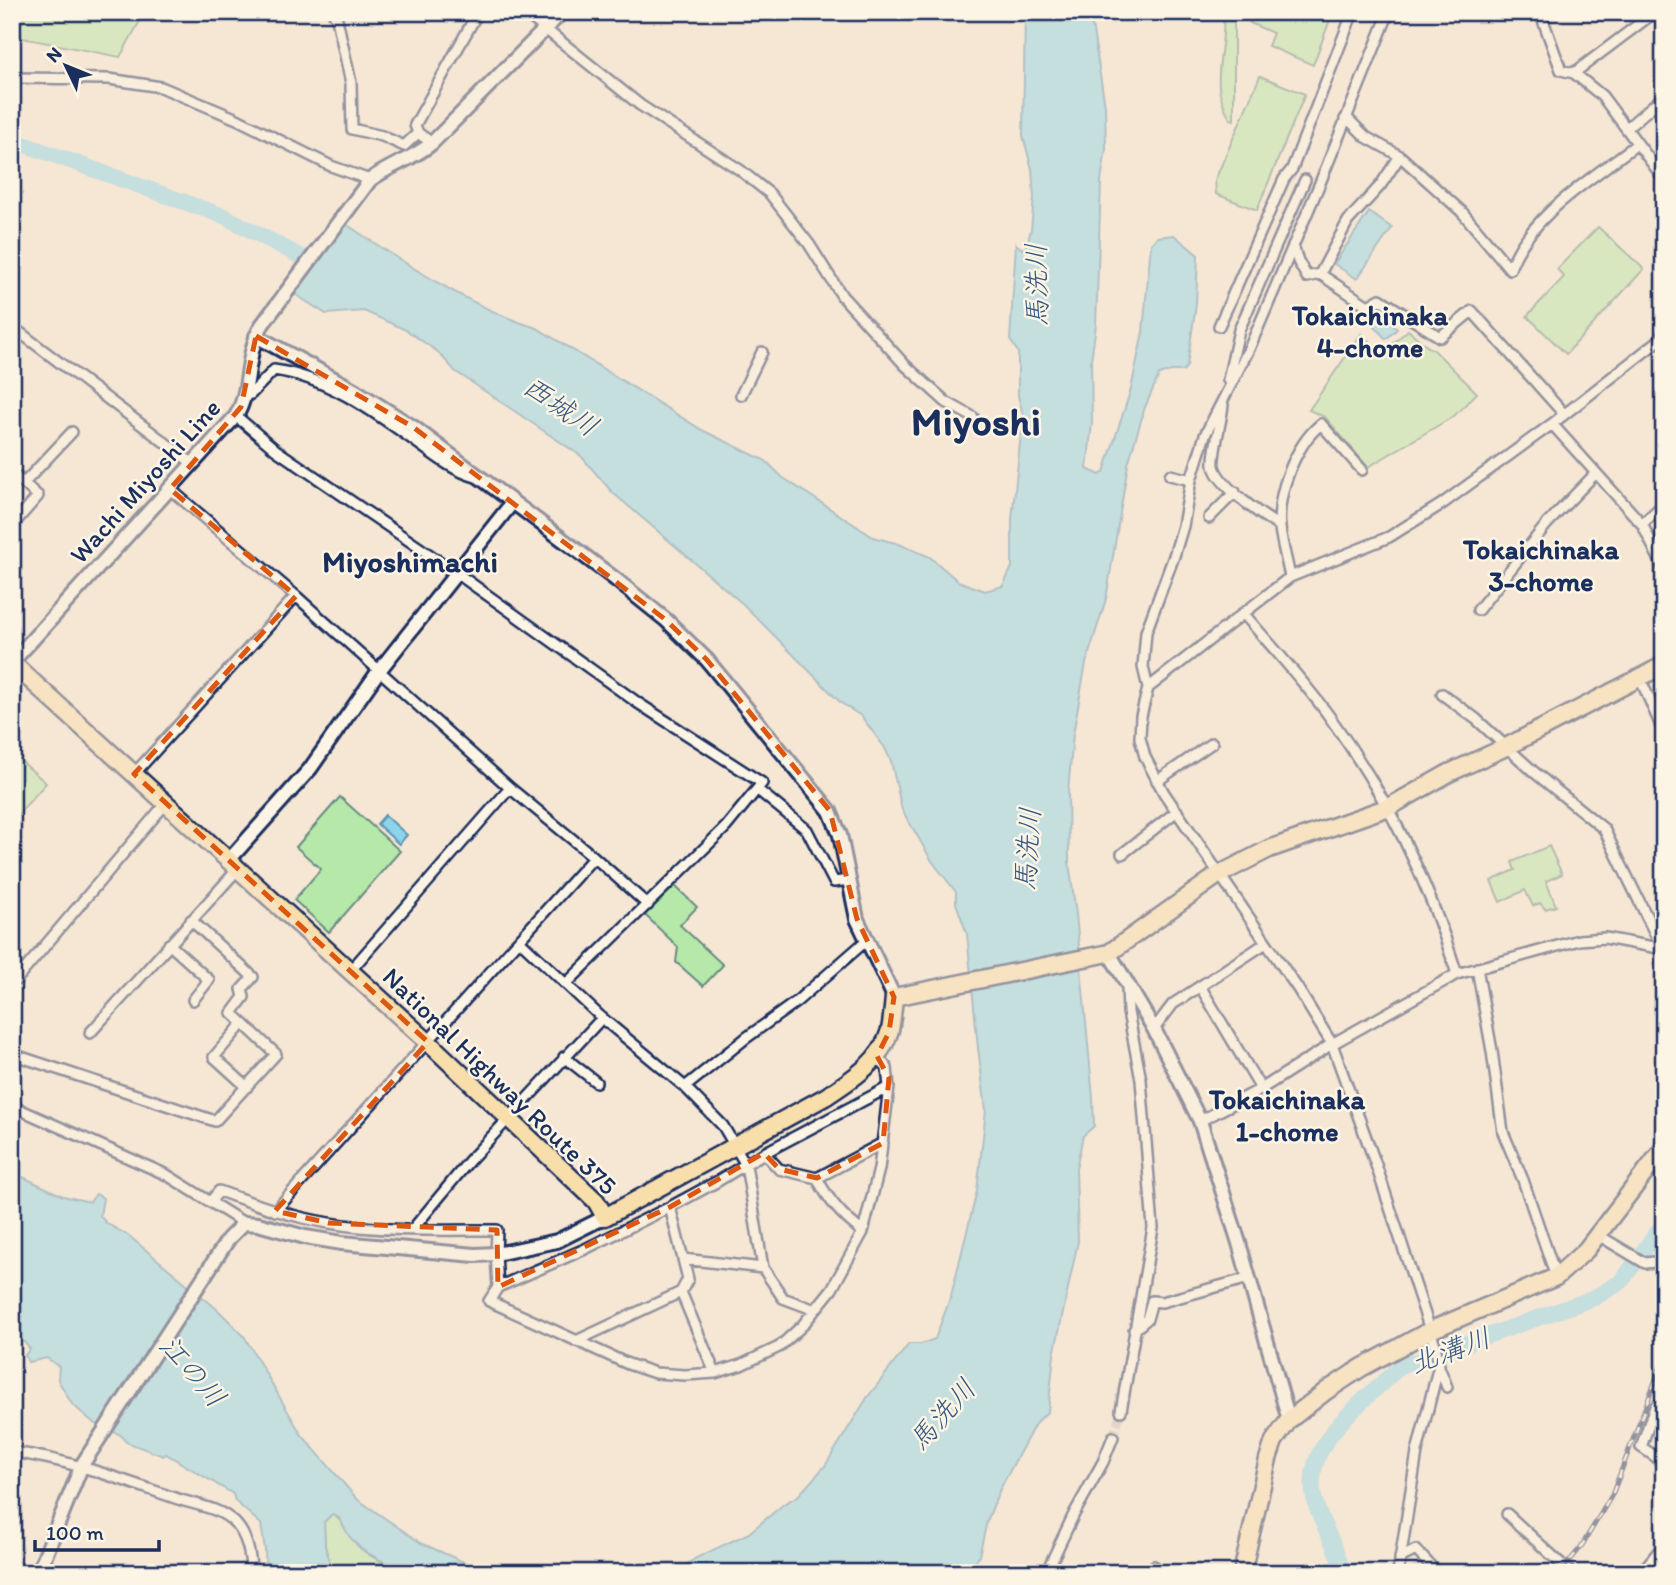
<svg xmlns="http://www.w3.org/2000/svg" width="1676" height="1585" font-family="Itim,'Klee One',sans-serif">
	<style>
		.green { fill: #b6e8a9; stroke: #688c84; stroke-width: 2 }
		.water { fill: #8ad5eb; stroke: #5e93b3; stroke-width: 2 }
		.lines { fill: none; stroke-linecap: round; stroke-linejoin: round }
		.river { stroke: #8ad5eb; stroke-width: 16 }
		.street-tunnel { stroke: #cac1bc; stroke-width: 9; stroke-dasharray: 9 4.5; stroke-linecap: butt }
		.street-casing { stroke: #1b2f5e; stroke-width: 14 }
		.secondary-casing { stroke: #1b2f5e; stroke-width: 18 }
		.highway-casing { stroke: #1b2f5e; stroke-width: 21 }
		.street { stroke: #fcf5e5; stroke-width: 9 }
		.secondary { stroke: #fcf5e5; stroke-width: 12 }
		.highway { stroke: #f8deab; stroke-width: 16 }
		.rail-casing { stroke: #1b2f5e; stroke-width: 5 }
		.rail { stroke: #fcf5e5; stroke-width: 2.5; stroke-dasharray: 8; stroke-linecap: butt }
		.marked { fill: none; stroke: #de5710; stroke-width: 5; stroke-dasharray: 14 9; stroke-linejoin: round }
		.labels { text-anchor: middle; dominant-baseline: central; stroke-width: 5; stroke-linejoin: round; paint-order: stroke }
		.street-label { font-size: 26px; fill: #1b2f5e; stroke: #fcf5e5 }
		.water-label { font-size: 28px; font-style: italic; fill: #375881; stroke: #fcf5e5 }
		.neighbourhood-label { font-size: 28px; font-weight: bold; fill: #1b2f5e; stroke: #fcf5e5 }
		.quarter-label { font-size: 30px; font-weight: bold; fill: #1b2f5e; stroke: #fcf5e5 }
		.town-label { font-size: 40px; font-weight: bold; fill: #1b2f5e; stroke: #fcf5e5 }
	</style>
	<rect width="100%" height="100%" fill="#f6e6d4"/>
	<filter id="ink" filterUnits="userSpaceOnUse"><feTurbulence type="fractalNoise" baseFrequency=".0143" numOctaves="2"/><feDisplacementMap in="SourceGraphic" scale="14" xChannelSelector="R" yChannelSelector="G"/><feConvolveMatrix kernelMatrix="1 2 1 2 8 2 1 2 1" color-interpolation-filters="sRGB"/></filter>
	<g filter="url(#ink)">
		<path class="green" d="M 12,12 L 145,12 L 120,57 L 12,36 Z
			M 1223,12 L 1234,12 L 1234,120 L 1230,119 C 1225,109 1220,98 1219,87 C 1217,62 1226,38 1223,12 Z
			M 1248,12 L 1333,12 L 1313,65 L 1268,46 L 1273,33 L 1250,23 Z
			M 1260,76 L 1305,94 L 1257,210 L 1216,194 L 1215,180 Z
			M 1598,227 L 1644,269 L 1566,354 L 1527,316 L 1564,277 L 1557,269 Z
			M 1408,330 L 1428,347 L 1434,350 L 1477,393 L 1454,416 L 1368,467 L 1325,417 L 1309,410 L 1361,334 L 1382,353 Z
			M 12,753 L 46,783 L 12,821 Z
			M 340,797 L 400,851 L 329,932 L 294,900 L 321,869 L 296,847 Z
			M 1549,846 L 1562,874 L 1546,881 L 1556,906 L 1545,909 L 1540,903 L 1533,906 L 1525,890 L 1500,902 L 1491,881 L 1515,870 L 1512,862 Z
			M 675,886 L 697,907 L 680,925 L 723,965 L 703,986 L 676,962 L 678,947 L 645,915 Z
			M 332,1514 C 345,1521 348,1538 360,1548 C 372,1559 390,1565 404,1573 L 333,1573 L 325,1546 L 324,1522 Z"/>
		<path class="water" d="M 1025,12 L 1090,12 L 1105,106 L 1106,149 L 1101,181 L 1096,325 L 1091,360 L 1092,423 L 1087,469 L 1100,475 L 1104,472 L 1131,389 L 1143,332 L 1151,244 L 1157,237 L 1174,235 L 1198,255 L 1196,304 L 1187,366 L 1183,371 L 1171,371 L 1159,375 L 1145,407 L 1128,464 L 1106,599 L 1086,663 L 1073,734 L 1068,792 L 1069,862 L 1076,914 L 1093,1098 L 1094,1126 L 1083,1136 L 1076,1169 L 1078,1241 L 1054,1355 L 1048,1411 L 1035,1424 L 1000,1489 L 987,1521 L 979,1556 L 968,1573 L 675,1573 L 696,1558 L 749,1533 L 785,1503 L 798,1496 L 825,1466 L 867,1398 L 909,1344 L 921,1344 L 935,1339 L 951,1296 L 977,1191 L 986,1110 L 978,1048 L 967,934 L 956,903 L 956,892 L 932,861 L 902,810 L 891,761 L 885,748 L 861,716 L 841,703 L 743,604 L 612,492 L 581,456 L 455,371 L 438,352 L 406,330 L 364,311 L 326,314 L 293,293 L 343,222 C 399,260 473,309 537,328 L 702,430 L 766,461 L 782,477 L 873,537 L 899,544 L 930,557 L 958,581 L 985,591 L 1003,586 L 1012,567 L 1012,519 L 1023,414 L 1018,396 L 1018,352 L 1010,340 L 1016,244 L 1022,249 L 1026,247 L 1031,230 L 1034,197 L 1032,169 L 1023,136 Z
			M 1369,212 L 1392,228 L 1357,279 L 1334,264 Z
			M 1376,306 L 1397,329 L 1386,339 L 1365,316 Z
			M 385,815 L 407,835 L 399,844 L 377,824 Z
			M 12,1172 L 63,1196 L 90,1202 L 96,1194 L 103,1198 L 100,1216 L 106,1223 L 129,1236 L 217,1309 L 244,1336 L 301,1434 L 357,1499 L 421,1543 L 488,1573 L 404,1573 L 361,1549 L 349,1536 L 339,1518 L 332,1514 L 324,1522 L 325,1546 L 333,1573 L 266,1573 L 265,1550 L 261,1524 L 235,1501 L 233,1494 L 166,1454 L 163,1456 L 126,1442 L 121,1435 L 95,1424 L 72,1404 L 58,1380 L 59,1367 L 47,1358 L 28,1362 L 25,1355 L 30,1349 L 12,1328 Z"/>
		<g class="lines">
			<path class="river" d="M 12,140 L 226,217 L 322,268
				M 1343,1573 C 1338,1547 1322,1527 1315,1502 C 1302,1455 1340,1422 1371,1393 C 1382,1384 1392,1373 1403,1364 L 1417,1361 L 1594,1298 L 1621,1282 L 1664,1223"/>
			<path class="street-tunnel" d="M 1113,1437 L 1121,1411"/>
			<g class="street-casing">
				<path id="street" d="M 333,12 L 337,19 L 351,83 L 352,129 L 382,136 L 404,146 L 418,133
					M 524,12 L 640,105 L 740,170 L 770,194 L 809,244 L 842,296 L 905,365 L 946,402 L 973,417
					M 1540,12 L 1561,70 L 1574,73 L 1602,96 L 1664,179
					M 1574,73 L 1655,12
					M 12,78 L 109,79 L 161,87 L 237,119 L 331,166 L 370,180
					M 1345,119 L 1349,120 L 1366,137 L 1400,156 L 1462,212 L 1510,269
					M 1627,128 L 1664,96
					M 432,143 L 418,133 L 415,125 L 478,12
					M 1293,245 L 1298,261 L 1307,277 L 1320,274 L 1368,306 L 1380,299 L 1440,337 L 1472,311 L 1564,414
					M 1510,269 C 1529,215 1593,178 1637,144
					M 1320,274 L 1348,221 L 1380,186 L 1400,156
					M 1219,326 L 1284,179 L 1292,169 L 1353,12
					M 12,331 L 18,331 L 192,463
					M 1228,380 L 1239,330 L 1305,180
					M 244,395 L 251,394 L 274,370 C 325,377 370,409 412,439 C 433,454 451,470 476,477
					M 741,395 L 762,352
					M 1223,405 C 1222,418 1212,456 1214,466 C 1218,485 1263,517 1280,526
					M 236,416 L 276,450 L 458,574 L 638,703 L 762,783 L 726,827 L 566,984
					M 1552,424 L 1642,524 L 1664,569
					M 12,473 L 38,496 L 12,526
					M 1170,475 L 1191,480
					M 24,483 L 72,432
					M 170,489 L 296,596 L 510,788 L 594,857 L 648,905
					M 1209,518 L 1235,492
					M 1642,524 L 1664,504
					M 1290,577 C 1287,561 1282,545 1280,528 C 1276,495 1295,445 1321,424 L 1362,470
					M 1478,610 L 1546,525 L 1595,474
					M 1243,613 C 1272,647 1303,680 1329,716 C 1388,798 1427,877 1457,974
					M 1640,678 L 1664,733
					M 1148,688 L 1143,667 L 1146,632 L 1174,556 L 1183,526 L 1191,480 L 1205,435 L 1249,349 L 1320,183 L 1389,12
					M 1442,694 L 1476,719 L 1534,772 L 1604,829 L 1662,948
					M 134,774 L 296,596
					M 1157,781 L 1212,743
					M 758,790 L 807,830 L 834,882 L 850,880
					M 1122,854 L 1177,811
					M 519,940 L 602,1018 L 685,1087 L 723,1126 L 746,1165 L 763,1268 L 783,1298 L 815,1310
					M 169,944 L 209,980 L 193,1000
					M 1477,968 L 1492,1051 L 1503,1132 L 1523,1180 L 1556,1277
					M 350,971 L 510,788
					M 16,980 L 166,803
					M 1200,986 L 1261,1089
					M 243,1023 L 214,1057 L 247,1087
					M 1154,1029 L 1173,1004 L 1266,943
					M 90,1033 L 238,869
					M 12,1054 L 215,1121 L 276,1054 L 232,1013 L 244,997 L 242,989 L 253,977 L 191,920
					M 877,1056 L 887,1068 L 889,1087 L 879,1169 L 863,1232 L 832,1289 L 802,1326 L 779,1347 L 741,1365 L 715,1373 L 685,1375 L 655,1373 L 628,1364 L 489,1301 L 498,1287 L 585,1249 L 670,1207 L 718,1181 L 764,1153 L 889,1087
					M 564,1057 L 596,1082
					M 685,1087 L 746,1038 L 796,1002 L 867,940
					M 12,1106 L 167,1175 L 244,1223
					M 1200,1121 L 1261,1089 L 1332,1044 L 1457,974 L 1579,940 L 1605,938 L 1664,949
					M 764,1153 L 779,1169 L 817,1178 L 883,1143
					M 817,1178 C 829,1201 842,1216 863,1232
					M 211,1201 L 219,1191 C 255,1204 291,1217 329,1223 C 384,1232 441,1230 497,1230 L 496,1254 L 498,1287
					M 275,1211 L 594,857
					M 412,1230 L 469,1161 L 602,1018
					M 1598,1235 L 1645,1263 L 1664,1261
					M 683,1259 L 763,1268
					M 681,1292 L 715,1373
					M 1134,1330 L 1147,1319 L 1152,1301 L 1162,1302 L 1249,1278
					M 576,1341 L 681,1292 L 688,1279 L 670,1207
					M 1439,1367 L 1447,1387
					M 1664,1401 L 1655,1407 L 1641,1447 L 1656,1457 L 1664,1467
					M 1121,1411 L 1153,1228 L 1141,1080 L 1128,1012 L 1127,987
					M 12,1452 C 70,1460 117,1478 172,1497 C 193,1505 218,1506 235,1523 C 247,1535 251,1556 251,1573
					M 1507,1514 L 1571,1573
					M 1400,1558 L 1416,1550 L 1437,1573
					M 1046,1573 L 1074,1514 L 1103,1462 L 1113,1437
					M 1150,1573 L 1154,1566 L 1160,1573
					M 1398,1573 L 1417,1452 L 1439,1365 L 1435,1345 L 1376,1165 L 1332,1044 L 1298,989 L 1164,793 L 1145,757 L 1140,738 L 1141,716 L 1148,688 L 1290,577 L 1389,537 L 1442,504 L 1552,424 L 1662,338
					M 1641,1573 L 1658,1552 L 1664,1549"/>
			</g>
			<g class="secondary-casing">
				<path id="secondary" d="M 256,336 L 356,391 L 413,427 L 615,579 L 666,620 L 707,660 L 830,811 L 840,835 L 857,919 L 894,997
					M 1664,337 L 1664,339
					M 12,662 L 236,416 C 252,390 244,357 262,325 L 370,180 C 390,165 413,159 432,143 L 562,12
					M 229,860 L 310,769 L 378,672 L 512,503
					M 1109,953 L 1154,1029 L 1200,1121 L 1239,1243 L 1289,1420
					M 38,1573 L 82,1465 L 229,1238 L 244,1223 L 258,1224 L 305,1237 L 342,1243 L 475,1255 L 496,1254 L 557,1241 L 605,1217"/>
			</g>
			<g class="highway-casing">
				<path id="highway" d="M 12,663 L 428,1042 L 596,1201 L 605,1217 L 825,1097 C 851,1080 881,1062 890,1030 C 892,1020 893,1008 894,997 L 1109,953 L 1218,875 L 1269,849 L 1389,807 L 1449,773 L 1506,747 L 1664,665
					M 1242,1573 L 1268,1459 L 1274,1441 L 1289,1420 L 1326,1391 L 1361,1368 L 1431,1330 L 1556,1277 L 1586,1250 L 1664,1148"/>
			</g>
			<use href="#street" class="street"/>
			<use href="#secondary" class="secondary"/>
			<use href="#highway" class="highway"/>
			<g class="rail-casing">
				<path id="rail" d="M 1560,1573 L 1581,1547 L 1612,1495 L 1664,1358"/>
			</g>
			<use href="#rail" class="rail"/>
		</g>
	</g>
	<path d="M0 0H1676V1585H0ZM 256,336 L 413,427 L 666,620 L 707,660 L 830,811 L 857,919 L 894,997 L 889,1032 L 877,1056 L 889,1078 L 883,1143 L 817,1178 L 779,1169 L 764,1153 L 670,1207 L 498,1287 L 497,1230 L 329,1223 L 275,1211 L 428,1042 L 134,774 L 296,596 L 170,489 L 241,407 Z" fill="#f6e6d4" fill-opacity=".55" fill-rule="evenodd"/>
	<path class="marked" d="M 256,336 L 413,427 L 666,620 L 707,660 L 830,811 L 857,919 L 894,997 L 889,1032 L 877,1056 L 889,1078 L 883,1143 L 817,1178 L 779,1169 L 764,1153 L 670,1207 L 498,1287 L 497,1230 L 329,1223 L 275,1211 L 428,1042 L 134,774 L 296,596 L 170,489 L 241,407 Z"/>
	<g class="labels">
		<g class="street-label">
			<text transform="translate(145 481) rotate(-48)">Wachi Miyoshi Line</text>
			<text transform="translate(500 1081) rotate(44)">National Highway Route 375</text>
		</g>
		<g class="water-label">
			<text transform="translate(1036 285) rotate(-91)">馬洗川</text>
			<text transform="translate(561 406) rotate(34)">西城川</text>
			<text transform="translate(1027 849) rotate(-86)">馬洗川</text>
			<text transform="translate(1450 1350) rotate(-20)">北溝川</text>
			<text transform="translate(193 1371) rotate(49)">江の川</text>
			<text transform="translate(942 1414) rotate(-48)">馬洗川</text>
		</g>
		<g class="neighbourhood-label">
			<text x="1370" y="315">Tokaichinaka<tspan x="1370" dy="32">4-chome</tspan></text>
			<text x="1541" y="549">Tokaichinaka<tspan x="1541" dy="32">3-chome</tspan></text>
			<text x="1287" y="1099">Tokaichinaka<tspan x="1287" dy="32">1-chome</tspan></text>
		</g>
		<g class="quarter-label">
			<text x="410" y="561">Miyoshimachi</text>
		</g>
		<g class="town-label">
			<text x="976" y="421">Miyoshi</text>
		</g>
	</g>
	<rect width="1676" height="1585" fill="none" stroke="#fcf5e5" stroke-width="42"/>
	<rect x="21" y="21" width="1634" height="1543" fill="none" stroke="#1b2f5e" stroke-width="2.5" filter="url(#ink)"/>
	<g transform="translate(66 66) rotate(313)" stroke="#fcf5e5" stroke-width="5" paint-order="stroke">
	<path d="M0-5L12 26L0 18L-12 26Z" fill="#1b2f5e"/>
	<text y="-10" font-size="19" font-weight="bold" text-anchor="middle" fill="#1b2f5e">N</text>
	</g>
	<path d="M35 1540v10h124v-10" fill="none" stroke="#1b2f5e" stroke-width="3.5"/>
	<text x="46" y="1540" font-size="21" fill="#1b2f5e" stroke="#fcf5e5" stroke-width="5" paint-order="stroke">100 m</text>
</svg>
